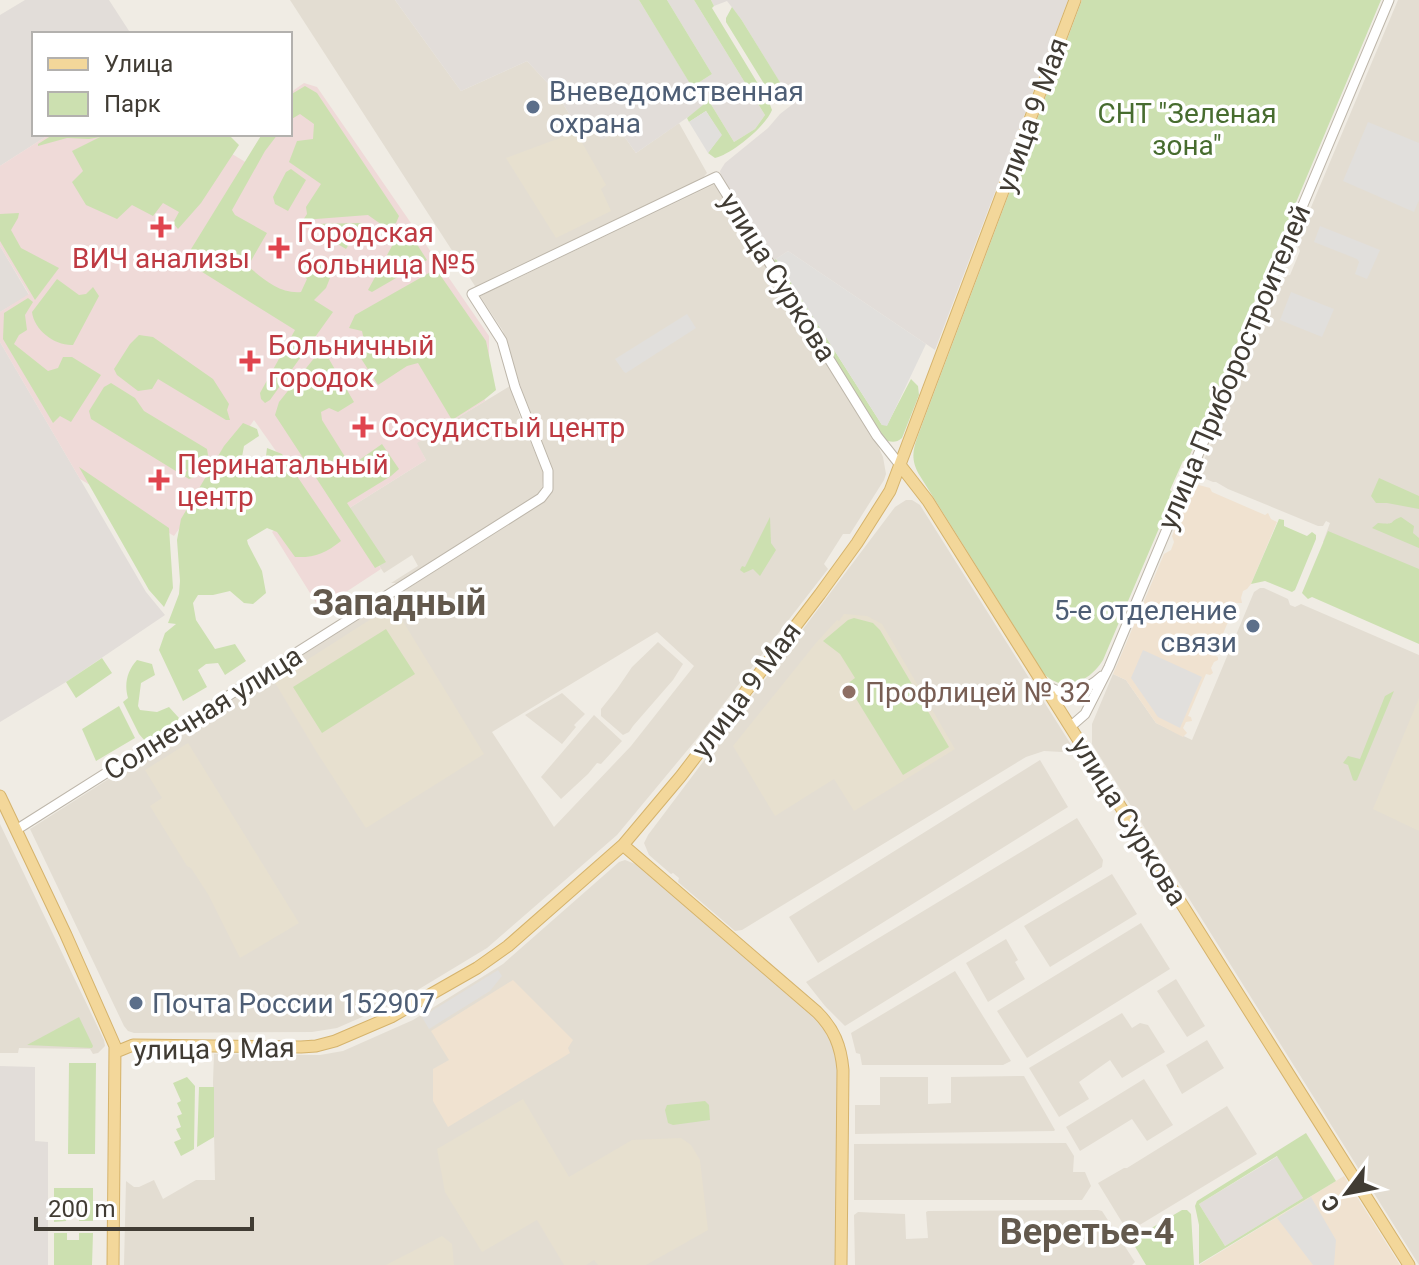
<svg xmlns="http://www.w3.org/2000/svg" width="1419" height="1265" font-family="Roboto,sans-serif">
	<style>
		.residential { fill: #e3ddd2; fill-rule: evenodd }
		.commercial { fill: #f0e2d0 }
		.industrial { fill: #e2ddd9 }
		.education { fill: #e7e0cf }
		.medical { fill: #efdad8 }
		.green { fill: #cce0b0; fill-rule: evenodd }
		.parking { fill: #e1dfdc }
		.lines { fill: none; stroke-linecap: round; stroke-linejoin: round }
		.minor-casing { stroke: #bdb6aa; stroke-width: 11 }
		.major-casing { stroke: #d5b36c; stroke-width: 13 }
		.minor { stroke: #fff; stroke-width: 9 }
		.major { stroke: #f3d79a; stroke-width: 11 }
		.service-dot { fill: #5c6f8a; stroke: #fff; stroke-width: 3 }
		.health-dot { fill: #e0444e; stroke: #fff; stroke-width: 3 }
		.education-dot { fill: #8d6e63; stroke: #fff; stroke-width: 3 }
		.labels { text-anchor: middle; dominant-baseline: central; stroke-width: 7; stroke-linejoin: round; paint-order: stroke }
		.service-label { font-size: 28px; fill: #4e5e75; stroke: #fff; text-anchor: start }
		.park-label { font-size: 28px; fill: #476c2f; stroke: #fff }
		.street-label { font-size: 28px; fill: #413c34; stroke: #fff }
		.health-label { font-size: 28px; fill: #be3a42; stroke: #fff; text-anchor: start }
		.education-label { font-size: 28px; fill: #785e54; stroke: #fff; text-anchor: start }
		.district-label { font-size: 36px; font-weight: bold; fill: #63594d; stroke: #fff }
	</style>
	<rect width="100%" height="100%" fill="#f0ece4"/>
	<path class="residential" d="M 290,0 L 395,0 L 461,91 L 527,61 L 555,91 L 578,128 L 597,133 L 619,129 L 636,153 L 679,123 L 707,173 L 701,180 L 478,287 L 475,286 Z
		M 1398,0 L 1419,0 L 1419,583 L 1323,542 L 1330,523 L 1326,521 L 1323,526 L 1318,526 L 1228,489 L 1216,482 L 1213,482 L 1201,477 L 1199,472 L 1282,276 L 1290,275 L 1300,251 L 1296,243 Z
		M 715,184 L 877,444 L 883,457 L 886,474 L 884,480 L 850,534 L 843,534 L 824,564 L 828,569 L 695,741 L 617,835 L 487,948 L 401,1000 L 337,1028 L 312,1032 L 134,1033 L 128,1031 L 124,1026 L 30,829 L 545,501 L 552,493 L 553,473 L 527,407 L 503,331 L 480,296 ZM 657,632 L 694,666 L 631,746 L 554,827 L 492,732 Z
		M 510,386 L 521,420 L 544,473 L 542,487 L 538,494 L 397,583 L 391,583 L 418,566 L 412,555 L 384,573 L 343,512 L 426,460 L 416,443 Z
		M 906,500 L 912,500 L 920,505 L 1070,743 L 1071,747 L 1062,752 L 1044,751 L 1026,757 L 742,930 L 735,931 L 678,882 L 679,878 L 673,873 L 671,874 L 649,855 L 644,843 L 648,835 L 895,507 Z
		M 1260,588 L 1264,588 L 1288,599 L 1290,605 L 1295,607 L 1301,604 L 1419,655 L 1419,1265 L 1092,744 L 1092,724 L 1113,674 L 1126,680 L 1156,723 L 1192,740 L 1254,592 Z
		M 658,642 L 683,664 L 673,680 L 633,726 L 629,732 L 623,735 L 601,716 L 601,709 L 617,689 L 632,667 Z
		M 562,693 L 585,714 L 574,725 L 576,727 L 562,744 L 525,715 Z
		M 594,715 L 622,741 L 601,764 L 597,763 L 588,774 L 561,799 L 541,777 Z
		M 1040,760 L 1068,807 L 818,963 L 789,917 Z
		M 1077,818 L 1103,860 L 1102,867 L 845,1026 L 825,1006 L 806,982 Z
		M 0,824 L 104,1040 L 105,1046 L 98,1053 L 93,1054 L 90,1049 L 19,1048 L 18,1053 L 0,1053 Z
		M 625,860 L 638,865 L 820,1022 L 828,1033 L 837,1056 L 836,1265 L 124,1265 L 126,1181 L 134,1187 L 139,1187 L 154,1180 L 163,1199 L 196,1180 L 215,1180 L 213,1082 L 214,1054 L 320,1055 L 343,1051 L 413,1020 L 503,964 L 619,862 Z
		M 1112,874 L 1137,914 L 1050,967 L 1024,926 Z
		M 1141,923 L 1170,969 L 1027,1058 L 997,1011 Z
		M 1006,939 L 1018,960 L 1015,962 L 1025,979 L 988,1002 L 966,963 Z
		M 955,971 L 1011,1061 L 1003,1065 L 862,1065 L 860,1054 L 856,1053 L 851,1033 Z
		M 1176,979 L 1205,1026 L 1187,1037 L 1157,991 Z
		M 1122,1013 L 1132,1028 L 1140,1023 L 1148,1025 L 1165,1052 L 1122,1078 L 1110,1060 L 1079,1082 L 1089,1099 L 1059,1117 L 1029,1068 Z
		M 1207,1040 L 1224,1068 L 1182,1094 L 1166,1065 Z
		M 1024,1076 L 1055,1130 L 1054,1131 L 855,1134 L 855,1105 L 880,1105 L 880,1077 L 928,1077 L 928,1104 L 951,1103 L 951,1077 Z
		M 1144,1079 L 1173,1125 L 1147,1141 L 1132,1119 L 1080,1151 L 1066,1127 Z
		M 1227,1106 L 1257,1154 L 1128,1232 L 1098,1183 L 1124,1168 L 1127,1168 Z
		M 1066,1143 L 1074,1156 L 1073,1172 L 1085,1172 L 1091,1186 L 1082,1200 L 854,1200 L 854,1144 Z
		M 1098,1210 L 1102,1211 L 1135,1262 L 1132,1265 L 855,1265 L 854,1215 L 858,1212 L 905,1214 L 906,1239 L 928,1238 L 926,1212 L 928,1211 Z"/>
	<path class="commercial" d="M 1195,484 L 1210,488 L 1212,492 L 1265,515 L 1268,513 L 1271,519 L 1277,522 L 1251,584 L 1247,589 L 1243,591 L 1241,598 L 1242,603 L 1236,603 L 1214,655 L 1218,657 L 1218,660 L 1214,662 L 1211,668 L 1213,673 L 1210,675 L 1206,674 L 1188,716 L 1191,717 L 1192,721 L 1186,722 L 1183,728 L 1187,733 L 1183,737 L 1156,723 L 1126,680 L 1113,674 L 1164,554 L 1171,550 L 1174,542 L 1172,536 L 1193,486 Z
		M 513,980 L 573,1040 L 568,1048 L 570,1053 L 448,1127 L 433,1101 L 433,1069 L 449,1060 L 431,1031 Z
		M 1344,1176 L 1352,1189 L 1350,1196 L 1357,1197 L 1400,1265 L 1199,1265 Z"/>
	<path class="industrial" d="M 25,0 L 109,0 L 131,34 L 34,34 L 34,134 L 50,134 L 0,166 L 0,15 Z
		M 395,0 L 639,0 L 704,106 L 636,153 L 619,129 L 602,140 L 597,133 L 578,128 L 555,91 L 527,61 L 461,91 Z
		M 667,0 L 694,0 L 765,115 L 755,129 L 734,142 L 698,83 L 712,74 Z
		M 711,0 L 1068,0 L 935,350 L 788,251 L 773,261 L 721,177 L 720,171 L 725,163 L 768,128 L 780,114 L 793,104 L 741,19 L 727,1 L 714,6 Z
		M 0,246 L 29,295 L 0,312 Z
		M 0,342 L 146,592 L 165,615 L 66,682 L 0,722 Z
		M 0,1066 L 35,1067 L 35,1141 L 48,1142 L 48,1265 L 0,1265 Z
		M 1278,1156 L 1303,1198 L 1225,1246 L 1199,1204 Z"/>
	<path class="education" d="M 576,132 L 606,185 L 601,189 L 611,211 L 556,238 L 506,158 Z
		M 393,605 L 484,754 L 366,828 L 316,751 L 274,681 Z
		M 844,614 L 867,616 L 882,624 L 955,749 L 854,811 L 834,779 L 775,816 L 733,746 L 816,643 L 837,620 L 839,621 Z
		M 1419,698 L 1419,831 L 1373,809 Z
		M 188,743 L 299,923 L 240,958 L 208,894 L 191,868 L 187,866 L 150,806 L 162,798 L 145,770 Z
		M 523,1099 L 569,1177 L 632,1140 L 681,1138 L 691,1145 L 700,1160 L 708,1230 L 646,1265 L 598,1265 L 594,1260 L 586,1265 L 564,1265 L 537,1220 L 482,1252 L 445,1192 L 437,1149 Z
		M 442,1236 L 452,1244 L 454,1265 L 386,1265 Z"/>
	<path class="medical" d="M 304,83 L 317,87 L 489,336 L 489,381 L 482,386 L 485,401 L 417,443 L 426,460 L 343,512 L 381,569 L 320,609 L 272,532 L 312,502 L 254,420 L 174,536 L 80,479 L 0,342 L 0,312 L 29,294 L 0,246 L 0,166 L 50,134 L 199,134 L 247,163 L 265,134 L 290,134 L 290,96 L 294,90 Z"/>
	<path class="green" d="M 639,0 L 667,0 L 712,74 L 698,83 L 734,142 L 755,129 L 765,115 L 694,0 L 711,0 L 714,6 L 712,8 L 769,102 L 772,110 C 766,126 732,154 715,158 L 708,153 L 721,135 L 706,111 L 689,122 L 687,118 L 703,105 Z
		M 1082,0 L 1381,0 L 1187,462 L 1183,461 L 1170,490 L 1174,493 L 1103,660 C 1090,681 1065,694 1044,674 L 920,476 C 907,455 916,443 923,422 Z
		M 732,7 L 741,19 L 786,92 L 774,100 L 726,22 L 726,18 Z
		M 305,86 L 317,93 L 399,216 L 396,223 L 385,227 L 368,215 L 303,220 L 307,214 L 306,207 L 321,184 L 289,162 L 297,141 L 313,139 L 314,124 L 300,114 L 290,120 L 290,95 Z
		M 54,134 L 239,134 L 230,136 L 239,145 L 201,203 L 178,229 L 173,223 L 179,212 L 163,203 L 153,216 L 132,205 L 117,219 L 86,205 L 72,182 L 83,171 L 72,151 L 100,137 L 89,139 L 67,138 L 38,146 L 38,144 Z
		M 262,134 L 278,134 L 265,151 L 232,210 L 235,215 L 267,233 L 248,266 C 263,279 280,294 301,292 L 307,279 L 302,275 L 306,262 L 327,267 L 332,273 L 326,288 L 314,300 L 333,312 L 270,400 L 265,403 L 261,399 L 260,393 L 295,330 L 191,265 L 188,254 Z
		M 291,169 L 306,180 L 288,211 L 275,204 L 273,197 L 286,172 Z
		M 19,213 L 18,218 L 11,230 L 21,248 L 59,268 L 35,300 L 0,241 L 0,214 Z
		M 362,223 L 346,249 L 307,226 L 310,224 Z
		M 404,224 L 427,260 L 372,292 L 368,290 Z
		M 776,259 L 882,425 L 887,425 L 911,379 L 918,386 L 919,395 L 902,438 C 895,444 889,442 882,438 L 773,261 Z
		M 436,269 L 486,341 L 496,390 L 485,399 L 452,420 L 418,363 L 407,366 L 378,385 L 355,349 L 364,340 L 362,331 L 349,328 L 355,315 Z
		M 57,279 L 79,295 L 86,294 L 93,287 L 99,296 L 73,345 C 55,346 34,330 32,312 Z
		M 28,298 L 33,302 L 25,315 L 27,330 L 19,335 L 14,344 L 48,371 L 58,368 L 63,357 L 72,357 L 101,375 L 71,422 L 60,416 L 53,423 L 3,339 L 4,313 Z
		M 139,335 L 153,337 L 213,379 L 229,404 L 227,410 L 230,420 L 226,420 L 158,379 L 152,389 L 138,391 L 117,375 L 114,369 L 130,344 Z
		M 319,352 L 326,354 L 354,402 L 338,412 L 329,408 L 321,412 L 322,420 L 347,460 L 355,463 L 382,444 L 399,469 L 391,476 L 347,503 L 386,562 L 375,568 L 275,415 L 279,402 Z
		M 111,383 L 135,398 L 144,411 L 207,449 L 208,455 L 195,477 L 189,479 L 184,476 L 187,470 L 182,468 L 179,473 L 91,419 L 89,411 L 104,387 Z
		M 243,423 L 257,429 L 259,436 L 244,446 L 242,457 C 251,461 258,461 266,456 L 267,448 L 282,454 L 341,541 C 326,553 314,558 295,557 L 277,532 L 267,528 L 247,540 L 248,544 L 262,571 L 266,593 L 253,604 L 244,603 L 230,591 L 213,595 L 198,595 L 193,603 L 196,620 L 215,649 L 235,644 L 246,661 L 225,675 L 218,663 L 206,664 L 198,670 L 207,687 L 183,701 L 159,650 L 165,633 L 176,624 L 168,623 L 179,594 L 180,581 L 177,540 L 181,519 L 224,446 Z
		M 79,467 L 169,528 L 173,588 L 164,607 L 149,590 Z
		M 1379,478 L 1419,496 L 1419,509 L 1387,503 L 1376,503 L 1371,496 Z
		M 770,517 L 771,543 L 776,550 L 760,576 L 753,569 L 744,573 L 740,570 L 742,566 L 745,567 Z
		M 1401,517 L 1414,526 L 1413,533 L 1419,538 L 1419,548 L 1372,528 L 1378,523 C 1398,525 1387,522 1401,517 Z
		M 1279,519 L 1284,520 L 1284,526 L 1307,536 L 1312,532 L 1316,535 L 1316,539 L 1295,590 L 1292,592 L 1265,581 L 1251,584 Z
		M 1328,531 L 1419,569 L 1419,644 L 1312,597 L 1308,599 L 1302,593 Z
		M 854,618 L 873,623 L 880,630 L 949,747 L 903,775 L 847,684 L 855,678 L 840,654 L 823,641 L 848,620 Z
		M 386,629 L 415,674 L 322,733 L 293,687 Z
		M 102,658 L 112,673 L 76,698 L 66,682 Z
		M 137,660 L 152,664 L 155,675 L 141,683 L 138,706 L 140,710 L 157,712 L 169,707 L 179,718 L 177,724 L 145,741 L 139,734 L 123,702 L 128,698 C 124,684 127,671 137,660 Z
		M 1394,691 L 1357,780 L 1355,781 L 1353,780 L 1348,765 L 1343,763 L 1348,756 L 1360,759 L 1385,696 Z
		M 119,706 L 135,738 L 96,761 L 82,729 Z
		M 79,1017 L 93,1046 L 92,1048 L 27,1045 Z
		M 69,1063 L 96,1063 L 95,1154 L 68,1154 Z
		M 187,1077 L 195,1086 L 194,1149 L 181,1156 L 174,1142 L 181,1139 L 176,1129 L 181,1127 L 177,1116 L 182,1114 L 177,1103 L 181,1101 L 173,1083 Z
		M 199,1087 L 214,1087 L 214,1137 L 197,1147 Z
		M 705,1101 L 709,1105 L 710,1120 L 673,1125 L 668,1123 L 665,1110 L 667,1105 Z
		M 1306,1133 L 1336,1181 L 1199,1264 L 1199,1225 L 1195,1206 L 1197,1201 ZM 1277,1156 L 1303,1198 L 1225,1246 L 1199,1204 Z
		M 54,1188 L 93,1188 L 93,1221 L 79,1221 L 79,1214 L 67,1214 L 66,1221 L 54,1222 Z
		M 1182,1210 L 1187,1210 L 1191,1214 L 1194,1265 L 1146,1265 L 1131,1240 Z
		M 54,1233 L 67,1233 L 67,1240 L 79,1240 L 79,1233 L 93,1233 L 92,1265 L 54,1265 Z"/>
	<path class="parking" d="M 706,111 L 722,135 L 708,153 L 689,122 Z
		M 1368,122 L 1419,143 L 1419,200 L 1414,212 L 1343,181 Z
		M 1320,226 L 1380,250 L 1367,279 L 1355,274 L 1359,262 L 1357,259 L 1314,242 Z
		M 788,251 L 926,344 L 887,426 L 882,425 L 776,259 Z
		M 1291,292 L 1334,309 L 1322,337 L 1280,320 Z
		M 687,314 L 696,328 L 626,373 L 624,372 L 615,359 Z
		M 1143,650 L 1202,677 L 1180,728 L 1158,717 L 1131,678 Z
		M 498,970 L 502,976 L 490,991 L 429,1029 L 422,1017 Z
		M 1311,1197 L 1336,1240 L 1334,1265 L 1313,1265 L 1277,1218 Z"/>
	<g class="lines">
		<g class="minor-casing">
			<path id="minor" d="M 1044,684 C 1064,698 1085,692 1102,676
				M 1070,727 L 1085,714 L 1109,667 L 1389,0
				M 16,830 L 541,498 L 548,489 L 548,471 L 515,387 L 502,341 L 472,294 L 716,177 L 877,436 L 900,465"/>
		</g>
		<g class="major-casing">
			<path id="major" d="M 900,465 L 928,501 L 1409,1265
				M 0,796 L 66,935 L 115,1046 L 113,1265
				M 623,845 L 817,1012 C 834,1029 841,1046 843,1070 L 841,1265
				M 116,1052 L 133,1045 L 301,1047 L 316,1046 L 335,1041 L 391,1017 L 477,968 L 508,946 L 623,845 L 681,776 L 820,594 L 857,543 L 890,491 L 1075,0"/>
		</g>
		<use href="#minor" class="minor"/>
		<use href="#major" class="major"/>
	</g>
	<g class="service-dot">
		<circle cx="533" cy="107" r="8"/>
		<circle cx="1253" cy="626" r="8"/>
		<circle cx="136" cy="1003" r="8"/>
	</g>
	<g class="health-dot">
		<path d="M157 215h8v8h8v8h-8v8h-8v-8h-8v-8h8z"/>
		<path d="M275 236h8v8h8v8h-8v8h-8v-8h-8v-8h8z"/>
		<path d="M246 349h8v8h8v8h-8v8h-8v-8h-8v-8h8z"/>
		<path d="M359 415h8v8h8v8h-8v8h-8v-8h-8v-8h8z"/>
		<path d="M155 468h8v8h8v8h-8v8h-8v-8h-8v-8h8z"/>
	</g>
	<circle class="education-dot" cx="849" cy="692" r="8"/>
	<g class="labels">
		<g class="service-label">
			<text x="549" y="91">Вневедомственная<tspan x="549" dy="32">охрана</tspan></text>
			<text x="1237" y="610" text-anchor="end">5-е отделение<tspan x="1237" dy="32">связи</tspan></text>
			<text x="152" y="1003">Почта России 152907</text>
		</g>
		<g class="park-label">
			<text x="1187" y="113">СНТ "Зеленая<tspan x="1187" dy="32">зона"</tspan></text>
		</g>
		<g class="street-label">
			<text transform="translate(1032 115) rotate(-70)">улица 9 Мая</text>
			<text transform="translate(778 277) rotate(58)">улица Суркова</text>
			<text transform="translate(1234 367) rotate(-67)">улица Приборостроителей</text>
			<text transform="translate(746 690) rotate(-53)">улица 9 Мая</text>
			<text transform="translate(203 713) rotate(-32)">Солнечная улица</text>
			<text transform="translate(1129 821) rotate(58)">улица Суркова</text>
			<text transform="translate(214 1049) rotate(-1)">улица 9 Мая</text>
		</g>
		<g class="health-label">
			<text x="297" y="232">Городская<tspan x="297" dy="32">больница №5</tspan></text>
			<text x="161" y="258" text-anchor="middle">ВИЧ анализы</text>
			<text x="268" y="345">Больничный<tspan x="268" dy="32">городок</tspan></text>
			<text x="381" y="427">Сосудистый центр</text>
			<text x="177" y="464">Перинатальный<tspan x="177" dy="32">центр</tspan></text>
		</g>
		<g class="education-label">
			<text x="865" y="692">Профлицей № 32</text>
		</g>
		<g class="district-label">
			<text x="399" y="603">Западный</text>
			<text x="1087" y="1232">Веретье-4</text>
		</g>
	</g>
	<rect x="32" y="32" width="260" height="104" fill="#ffffff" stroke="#b3b1ae" stroke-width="2"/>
	<rect x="48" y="58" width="40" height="12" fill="#f3d79a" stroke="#b3b1ae" stroke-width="2"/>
	<text x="104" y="72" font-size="24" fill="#413c34">Улица</text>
	<rect x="48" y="92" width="40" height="24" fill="#cce0b0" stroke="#b3b1ae" stroke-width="2"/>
	<text x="104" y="112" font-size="24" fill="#413c34">Парк</text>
	<g transform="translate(1347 1193) rotate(238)" stroke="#ffffff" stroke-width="6" paint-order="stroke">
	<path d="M0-6L14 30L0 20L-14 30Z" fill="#413c34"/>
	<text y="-12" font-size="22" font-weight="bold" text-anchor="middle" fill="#413c34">С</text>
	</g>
	<path d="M36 1217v12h216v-12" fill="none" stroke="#413c34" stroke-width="4"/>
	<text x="48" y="1217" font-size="24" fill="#413c34" stroke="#ffffff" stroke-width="6" paint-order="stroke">200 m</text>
</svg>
